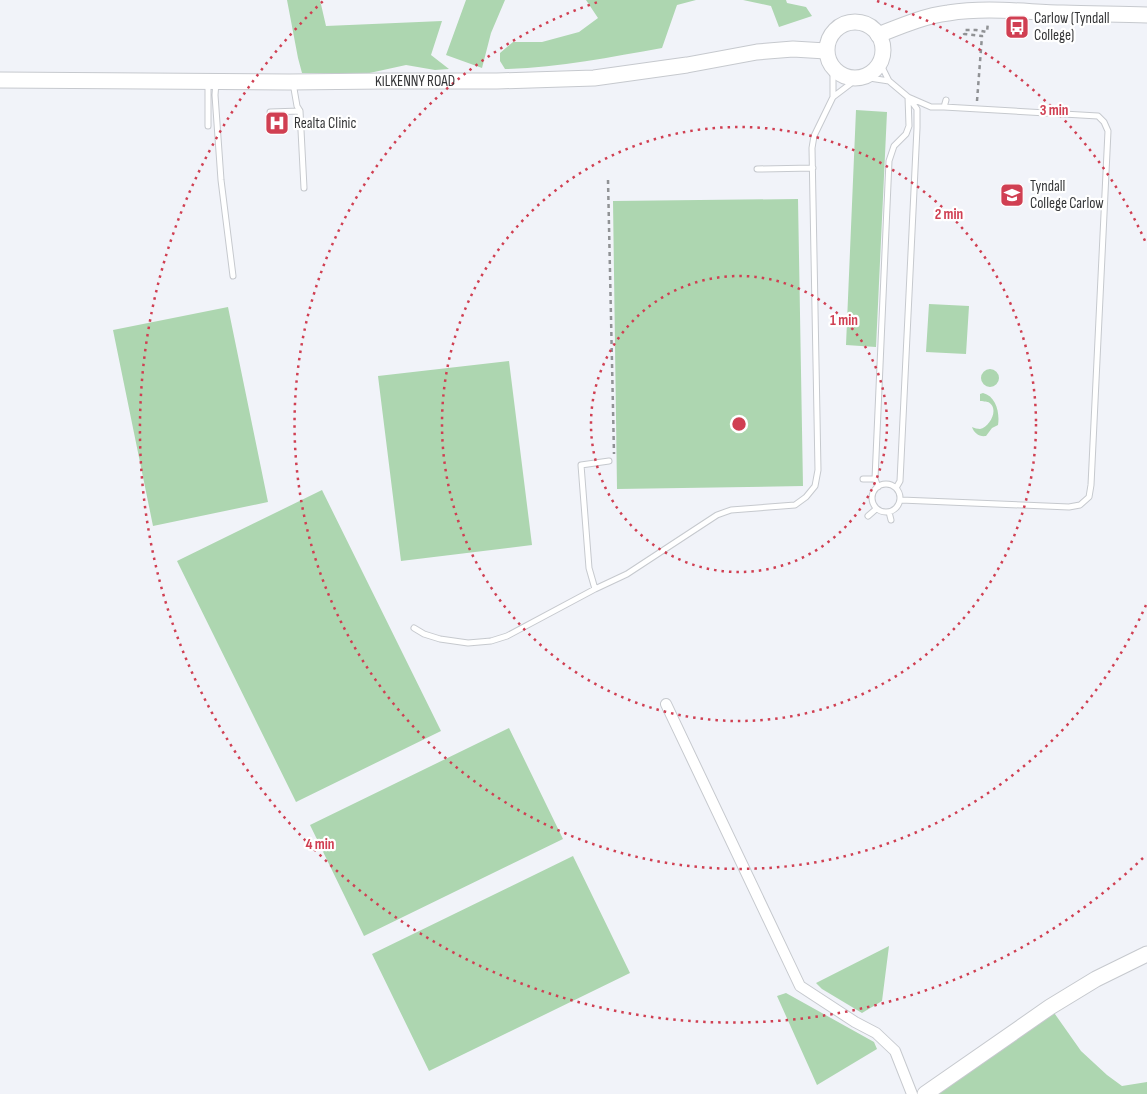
<svg xmlns="http://www.w3.org/2000/svg" width="1147" height="1094" font-family="'Sofia Sans Condensed',sans-serif">
	<style>
		.green { fill: #add6b0 }
		.lines { fill: none; stroke-linecap: round; stroke-linejoin: round }
		.lane-casing { stroke: #c6c9ce; stroke-width: 7 }
		.street-casing { stroke: #c6c9ce; stroke-width: 12 }
		.secondary-casing { stroke: #c6c9ce; stroke-width: 17 }
		.path { stroke: #909295; stroke-width: 2.5; stroke-dasharray: 4 4; stroke-linecap: butt }
		.lane { stroke: #fff; stroke-width: 5 }
		.street { stroke: #fff; stroke-width: 10 }
		.secondary { stroke: #fff; stroke-width: 15 }
		.ring { fill: none; stroke: #d03f52; stroke-width: 2.5; stroke-dasharray: 2.5 5 }
		.labels { text-anchor: middle; dominant-baseline: central; stroke-width: 4.5; stroke-linejoin: round; paint-order: stroke }
		.poi-label { font-size: 15px; fill: #343537; stroke: #fff; text-anchor: start }
		.street-label { font-size: 15px; fill: #343537; stroke: #fff }
		.centre { fill: #d03f52; stroke: #fff; stroke-width: 2.5 }
		.ring-label { font-size: 15px; text-anchor: middle; font-weight: bold; fill: #d03f52; stroke: #fff; stroke-width: 4.5; stroke-linejoin: round; paint-order: stroke }
	</style>
	<rect width="100%" height="100%" fill="#f1f3f9"/>
	<path class="green" d="M 287,0 L 320,0 L 326,26 L 442,21 L 431,55 L 449,69 L 435,70 L 406,65 L 365,74 L 302,73 L 298,58 Z
		M 466,0 L 505,0 L 491,33 L 482,68 L 446,55 Z
		M 586,0 L 696,0 L 677,5 L 662,48 C 610,57 558,68 505,69 L 500,61 L 500,53 L 513,42 L 542,42 L 579,32 L 598,18 Z
		M 743,0 L 786,0 L 787,3 L 806,7 L 812,16 L 779,27 L 771,6 Z
		M 856,110 L 887,112 L 876,347 L 846,345 Z
		M 798,199 L 803,486 L 617,489 L 613,201 Z
		M 929,304 L 969,306 L 966,354 L 926,352 Z
		M 228,307 L 268,502 L 153,526 L 113,330 Z
		M 509,361 L 532,545 L 401,561 L 378,376 Z
		M981 378a9 9 0 1 1 18 0a9 9 0 1 1-18 0Z
		M 983,393 C 996,396 1000,413 998,425 L 992,428 L 986,436 C 979,437 974,433 972,427 C 974,428 978,429 980,429 C 990,427 1000,408 988,402 C 987,402 982,401 980,401 L 980,394 Z
		M 322,490 L 441,731 L 296,802 L 177,561 Z
		M 509,728 L 563,839 L 364,936 L 310,825 Z
		M 573,856 L 630,973 L 429,1071 L 372,954 Z
		M 889,946 L 882,1001 L 862,1013 L 822,989 L 816,983 Z
		M 786,993 L 874,1042 L 877,1049 L 817,1085 L 777,996 Z
		M 1050,1007 L 1081,1051 L 1107,1075 L 1122,1086 L 1147,1082 L 1147,1094 L 934,1094 Z"/>
	<g class="lines">
		<g class="lane-casing">
			<path id="lane" d="M 880,63 L 889,81 L 908,97 L 931,107 L 944,107 L 946,100
				M 833,68 L 833,97
				M 863,77 L 889,81
				M 208,82 L 208,126
				M 216,82 L 215,95 L 221,180 L 233,276
				M 293,83 L 297,106 L 300,111 L 304,188
				M 270,112 L 300,111
				M 757,169 L 813,168
				M 863,479 L 875,479
				M872 498a14 14 0 1 1 28 0a14 14 0 1 1-28 0Z
				M 878,487 L 875,479 L 889,161 L 894,146 L 906,134 L 909,126 L 908,97
				M 896,488 L 900,481 L 917,128 L 917,109 L 908,97
				M 901,500 L 1069,507 L 1080,505 L 1089,497 L 1091,485 L 1108,131 L 1104,122 L 1098,116 L 944,107
				M 889,512 L 891,520
				M 868,516 L 876,509
				M 595,589 L 589,568 L 581,465 L 609,461
				M 414,628 L 424,634 L 440,639 L 468,643 L 491,641 L 507,636 L 595,589 L 627,574 L 717,515 L 731,510 L 795,505 L 806,497 L 815,486 L 818,470 L 812,148 L 814,136 L 833,97 L 858,78"/>
		</g>
		<g class="street-casing">
			<path id="street" d="M 666,704 L 800,986 L 855,1022 L 876,1033 L 895,1051 L 912,1094"/>
		</g>
		<g class="secondary-casing">
			<g id="secondary">
				<circle cx="855" cy="50" r="28"/>
				<path d="M 878,35 C 901,26 924,16 948,13 C 986,7 1024,12 1063,13 C 1091,14 1119,14 1147,15"/>
				<path id="s1" d="M 0,80 L 289,82 L 385,81 L 497,81 L 594,78 L 687,65 L 757,52 L 793,49 L 826,51"/>
				<path d="M 925,1094 L 1050,1007 L 1096,979 L 1147,954"/>
			</g>
		</g>
		<path class="path" d="M 977,101 L 982,36 L 964,34 L 965,30 L 976,30 L 987,32 L 988,22
			M 608,180 L 614,454"/>
		<use href="#lane" class="lane"/>
		<use href="#street" class="street"/>
		<use href="#secondary" class="secondary"/>
	</g>
	<g class="ring">
		<circle cx="739" cy="424" r="148"/>
		<circle cx="739" cy="424" r="297"/>
		<path d="M1146 605A445 445 0 1 1 601 1M877 1A445 445 0 0 1 1146 243"/>
		<path d="M1143 858A593 593 0 0 1 323 1"/>
	</g>
	<defs>
		<g id="bus-square" transform="scale(1.25)"><rect x="-9" y="-9" width="18" height="18" rx="4" fill="#d03f52" stroke="#fff"/><path d="M-5-6H5V4H4V6H2V4H-2V6H-4V4H-5ZM-3.5-4V0h7V-4ZM-3.5 1.2v1.5H-2V1.2ZM2 1.2v1.5H3.5V1.2Z" fill="#fff"/></g>
		<g id="hospital-square" transform="scale(1.25)"><rect x="-9" y="-9" width="18" height="18" rx="4" fill="#d03f52" stroke="#fff"/><path d="M-5-5h3v3.5h4V-5h3V5h-3V1.5h-4V5h-3Z" fill="#fff"/></g>
		<g id="school-square" transform="scale(1.25)"><rect x="-9" y="-9" width="18" height="18" rx="4" fill="#d03f52" stroke="#fff"/><path d="M0-5L7-2L0 1L-7-2ZM-4 1L0 2.5L4 1V4Q0 6-4 4Z" fill="#fff"/></g>
	</defs>
	<g fill-rule="evenodd">
		<use href="#bus-square" x="1017" y="27"/>
		<use href="#hospital-square" x="277" y="123"/>
		<use href="#school-square" x="1012" y="195"/>
	</g>
	<g class="labels">
		<g class="poi-label">
			<text x="1034" y="18">Carlow (Tyndall<tspan x="1034" dy="17">College)</tspan></text>
			<text x="294" y="123">Realta Clinic</text>
			<text x="1030" y="186">Tyndall<tspan x="1030" dy="17">College Carlow</tspan></text>
		</g>
		<g class="street-label">
			<text stroke="none"><textPath href="#s1" startOffset="415">KILKENNY ROAD</textPath></text>
		</g>
	</g>
	<circle cx="739" cy="424" r="8" class="centre"/>
	<g class="ring-label">
		<text x="1054" y="115">3 min</text>
		<text x="949" y="219">2 min</text>
		<text x="844" y="325">1 min</text>
		<text x="320" y="849">4 min</text>
	</g>
</svg>
